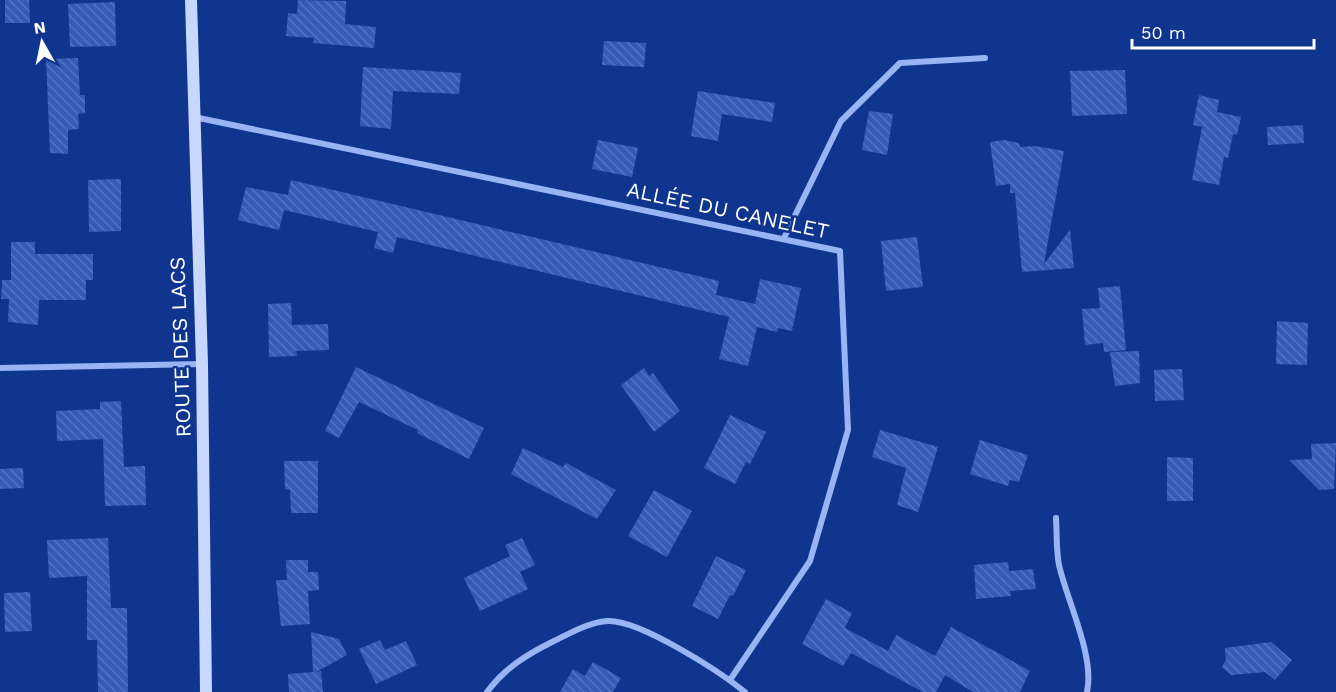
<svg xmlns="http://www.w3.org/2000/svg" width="1336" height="692" font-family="'Work Sans',sans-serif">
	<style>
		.building { fill: url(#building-back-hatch) }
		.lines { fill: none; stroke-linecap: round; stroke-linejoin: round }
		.street { stroke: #98b4f3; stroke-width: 6 }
		.secondary { stroke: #c7d7fd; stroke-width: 12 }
		.labels { text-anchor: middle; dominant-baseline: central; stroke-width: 5; stroke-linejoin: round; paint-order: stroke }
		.street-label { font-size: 21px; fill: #fff; stroke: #10358e }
	</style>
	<defs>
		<pattern id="building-back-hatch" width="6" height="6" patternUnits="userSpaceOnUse" patternTransform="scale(1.5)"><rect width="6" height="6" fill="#345bb6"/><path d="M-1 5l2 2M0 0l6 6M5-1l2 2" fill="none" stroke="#5274c1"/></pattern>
	</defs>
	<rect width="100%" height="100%" fill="#10358e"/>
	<path class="building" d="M 5,0 L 29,0 L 30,23 L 5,23 Z
		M 298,0 L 346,1 L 345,24 L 376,27 L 374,48 L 313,43 L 314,38 L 286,36 L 288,13 L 297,14 Z
		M 115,2 L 116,46 L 70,47 L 68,4 Z
		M 604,41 L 646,43 L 644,67 L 602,65 Z
		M 78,58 L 80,95 L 85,95 L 85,113 L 78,114 L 79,129 L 68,130 L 68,154 L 50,153 L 46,59 Z
		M 363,67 L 461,73 L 459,94 L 393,91 L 391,129 L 360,126 Z
		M 1125,70 L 1127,114 L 1072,116 L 1070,71 Z
		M 698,91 L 775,103 L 772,122 L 722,114 L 718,141 L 691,136 Z
		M 1199,95 L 1219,100 L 1217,112 L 1241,117 L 1237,135 L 1233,134 L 1228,158 L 1224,157 L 1219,185 L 1192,180 L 1202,127 L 1193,125 Z
		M 869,111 L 893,114 L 887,155 L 862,150 Z
		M 1303,125 L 1304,143 L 1268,145 L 1267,127 Z
		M 598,140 L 638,148 L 632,177 L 592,169 Z
		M 1004,140 L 1019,143 L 1020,147 L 1035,146 L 1064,151 L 1044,264 L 1070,230 L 1074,268 L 1022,272 L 1015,193 L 1010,193 L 1010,184 L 996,186 L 990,142 Z
		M 121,179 L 121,231 L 89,232 L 88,180 Z
		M 291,180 L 719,281 L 716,295 L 755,304 L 760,279 L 801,288 L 792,331 L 778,328 L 777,332 L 757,327 L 748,366 L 719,359 L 729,317 L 397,237 L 393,253 L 374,248 L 378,232 L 284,210 L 279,230 L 238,220 L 246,187 L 288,195 Z
		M 917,237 L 923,287 L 886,291 L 881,241 Z
		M 11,242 L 35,242 L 35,254 L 93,254 L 93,280 L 86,280 L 86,300 L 39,300 L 38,325 L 8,322 L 9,299 L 1,299 L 2,280 L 11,280 Z
		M 1120,286 L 1126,350 L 1104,352 L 1103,343 L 1085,345 L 1082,309 L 1100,308 L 1098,288 Z
		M 291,303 L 292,325 L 328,324 L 329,350 L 296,351 L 297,356 L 269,357 L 268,304 Z
		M 1277,321 L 1308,323 L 1307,365 L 1276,364 Z
		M 1139,351 L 1140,383 L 1115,386 L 1110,352 Z
		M 356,367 L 484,428 L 469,459 L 417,433 L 418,430 L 359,402 L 339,438 L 325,431 Z
		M 644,368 L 649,376 L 653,373 L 680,411 L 654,432 L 621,385 Z
		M 1182,369 L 1184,400 L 1155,401 L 1154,370 Z
		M 121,401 L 124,467 L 145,466 L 146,505 L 105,506 L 103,439 L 57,441 L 56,411 L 100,409 L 100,402 Z
		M 730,415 L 766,432 L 750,464 L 746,462 L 735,484 L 704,468 Z
		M 880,430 L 938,447 L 918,512 L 897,505 L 906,468 L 872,457 Z
		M 980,440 L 1028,455 L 1019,482 L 1010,480 L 1008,486 L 970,474 Z
		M 1336,443 L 1334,489 L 1319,490 L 1289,460 L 1312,459 L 1311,444 Z
		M 523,448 L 563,467 L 566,463 L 616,490 L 597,519 L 511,474 Z
		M 1167,457 L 1193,458 L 1193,501 L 1167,501 Z
		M 284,461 L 318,461 L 318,513 L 291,513 L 290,490 L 285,489 Z
		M 23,468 L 24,488 L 0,489 L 0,469 Z
		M 654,490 L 692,511 L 667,557 L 628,536 Z
		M 108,538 L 111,608 L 127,608 L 128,692 L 98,692 L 97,640 L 87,640 L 87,576 L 49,578 L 47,540 Z
		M 522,538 L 535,565 L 520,572 L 528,589 L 480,611 L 464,578 L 510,556 L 505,545 Z
		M 716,556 L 746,570 L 733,596 L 730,595 L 718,619 L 692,606 Z
		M 286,560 L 308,560 L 308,572 L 318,572 L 319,590 L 308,591 L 310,624 L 281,626 L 276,580 L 287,580 Z
		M 1008,562 L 1009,571 L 1033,569 L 1036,589 L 1010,591 L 1011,596 L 976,599 L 974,565 Z
		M 30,592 L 32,631 L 5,632 L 4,593 Z
		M 826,599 L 852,613 L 845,628 L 888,651 L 896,635 L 935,656 L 951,627 L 1030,671 L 1020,692 L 973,692 L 945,675 L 936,692 L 923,692 L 851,653 L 843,666 L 802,644 Z
		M 311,632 L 339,639 L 347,655 L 316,672 L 321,671 L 323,692 L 289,692 L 288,674 L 313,672 Z
		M 380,640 L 385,650 L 406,641 L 417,665 L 376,684 L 359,649 Z
		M 1271,642 L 1292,660 L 1275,680 L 1265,672 L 1231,675 L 1222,667 L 1226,660 L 1225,648 Z
		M 593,662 L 621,678 L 613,692 L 560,692 L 573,669 L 585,676 Z"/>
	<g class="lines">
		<path class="street" d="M 194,117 L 840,251 L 848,430 L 810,561 L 730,680
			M 784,238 L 841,121 L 900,63 L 985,58
			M 0,368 L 202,364
			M 1056,518 C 1057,533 1056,550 1059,565 C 1067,601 1095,656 1087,692
			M 487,692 C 505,668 526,655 552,642 C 569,634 588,622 608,621 C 640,620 719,671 745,692"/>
		<path class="secondary" d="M 191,0 L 202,364 L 206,692"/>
	</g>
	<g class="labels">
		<g class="street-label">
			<text transform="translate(728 210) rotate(12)">ALLÉE DU CANELET</text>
			<text transform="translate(180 347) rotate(-92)">ROUTE DES LACS</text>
		</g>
	</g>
	<g transform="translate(42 42) rotate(351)" stroke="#10358e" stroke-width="4.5" paint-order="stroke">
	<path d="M0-4.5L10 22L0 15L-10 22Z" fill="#ffffff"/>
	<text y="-9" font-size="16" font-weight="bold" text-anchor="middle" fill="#ffffff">N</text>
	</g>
	<path d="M1132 39v9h182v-9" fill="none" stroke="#ffffff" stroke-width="3"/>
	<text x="1141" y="39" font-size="18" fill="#ffffff" stroke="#10358e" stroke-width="4.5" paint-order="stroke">50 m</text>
</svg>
